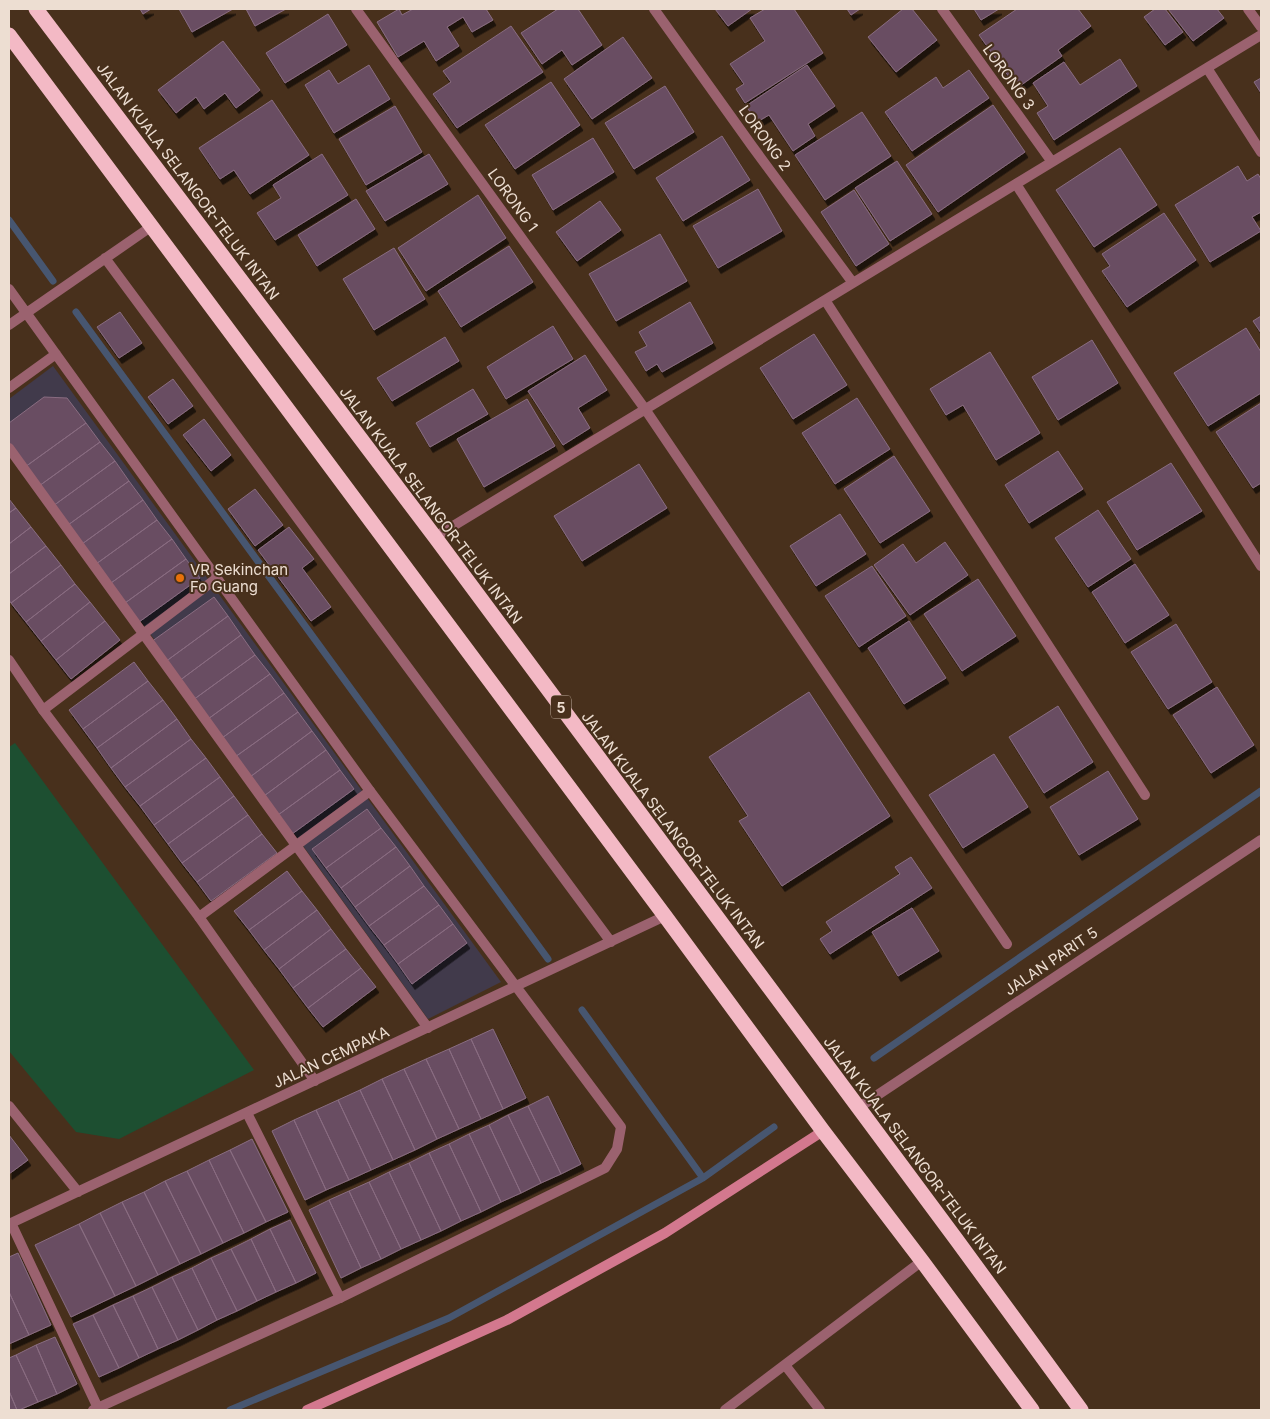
<svg xmlns="http://www.w3.org/2000/svg" width="1270" height="1419" font-family="Inter,sans-serif">
	<style>
		.commercial { fill: #413a4b }
		.green { fill: #1d4f31 }
		.lines { fill: none; stroke-linecap: round; stroke-linejoin: round }
		.stream { stroke: #475670; stroke-width: 7 }
		.building { fill: #694e62; stroke: #896c81; filter: url(#shadow) }
		.lane { stroke: #9b626f; stroke-width: 10 }
		.street { stroke: #9b626f; stroke-width: 10 }
		.secondary { stroke: #d3788e; stroke-width: 10 }
		.highway { stroke: #f3b9c5; stroke-width: 15 }
		.food-dot { fill: #e8710a; stroke: #48301c; stroke-width: 2 }
		.labels { text-anchor: middle; dominant-baseline: central; stroke-width: 4; stroke-linejoin: round; paint-order: stroke }
		.shield { fill: #48301c; stroke: #bcaa9b; stroke-width: 1 }
		.shield-label { font-size: 14px; font-weight: bold; fill: #edded2 }
		.street-label { font-size: 15px; fill: #edded2; stroke: #48301c }
		.poi-label { font-size: 15px; fill: #edded2; stroke: #48301c; text-anchor: start }
	</style>
	<defs>
		<filter id="shadow"><feDropShadow dx="3" dy="5.5" stdDeviation="0" flood-color="#0009"/></filter>
	</defs>
	<rect width="100%" height="100%" fill="#48301c"/>
	<path class="commercial" d="M 53,366 L 501,982 L 428,1019 L 9,438 L 9,399 Z"/>
	<path class="green" d="M 15,743 L 254,1070 L 119,1139 L 76,1132 L 9,1051 L 9,747 Z"/>
	<g class="lines">
		<path class="stream" d="M 9,220 L 53,281
			M 76,312 L 548,959
			M 582,1010 L 703,1178
			M 874,1058 L 1261,791
			M 230,1410 L 449,1318 L 703,1178 L 774,1127"/>
	</g>
	<path class="building" d="M 140,9 L 151,9 L 143,14 Z
		M 179,9 L 233,9 L 192,32 Z
		M 246,9 L 286,9 L 255,26 Z
		M 399,9 L 402,15 L 413,9 L 486,9 L 493,20 L 472,32 L 463,17 L 447,27 L 459,46 L 436,61 L 424,41 L 398,57 L 377,22 Z
		M 558,9 L 578,9 L 602,45 L 572,65 L 562,50 L 542,64 L 521,33 Z
		M 715,9 L 752,9 L 728,26 Z
		M 765,9 L 794,9 L 823,53 L 745,103 L 736,89 L 744,84 L 730,64 L 765,41 L 750,18 Z
		M 847,9 L 860,9 L 851,15 Z
		M 903,9 L 912,9 L 937,40 L 896,72 L 868,37 Z
		M 974,9 L 999,9 L 981,20 Z
		M 1017,9 L 1078,9 L 1091,26 L 1058,50 L 1062,56 L 1017,88 L 979,35 Z
		M 1155,9 L 1165,9 L 1183,32 L 1165,45 L 1144,17 Z
		M 1168,9 L 1217,9 L 1224,18 L 1193,41 Z
		M 328,14 L 347,45 L 285,83 L 266,53 Z
		M 511,26 L 543,72 L 457,128 L 433,94 L 451,82 L 443,71 Z
		M 623,37 L 652,78 L 592,119 L 564,79 Z
		M 223,41 L 260,90 L 236,108 L 225,93 L 204,109 L 196,97 L 176,113 L 158,90 Z
		M 1120,59 L 1137,86 L 1054,140 L 1037,113 L 1048,106 L 1033,83 L 1064,62 L 1080,85 Z
		M 369,65 L 390,99 L 334,133 L 305,85 L 329,70 L 338,84 Z
		M 807,65 L 835,106 L 808,124 L 815,136 L 793,151 L 769,115 L 757,122 L 746,106 Z
		M 969,70 L 989,98 L 912,151 L 885,112 L 936,77 L 943,88 Z
		M 1261,78 L 1261,93 L 1254,82 Z
		M 551,82 L 580,125 L 515,169 L 485,125 Z
		M 665,86 L 694,132 L 634,169 L 605,123 Z
		M 272,100 L 309,155 L 250,194 L 234,170 L 220,179 L 199,148 Z
		M 993,105 L 1025,152 L 938,212 L 906,165 Z
		M 395,106 L 422,152 L 366,185 L 339,139 Z
		M 862,112 L 891,156 L 825,200 L 795,155 Z
		M 722,136 L 750,180 L 683,221 L 656,178 Z
		M 593,138 L 614,172 L 553,210 L 532,175 Z
		M 1120,148 L 1157,205 L 1094,247 L 1056,190 Z
		M 322,154 L 348,195 L 275,240 L 257,213 L 281,198 L 273,185 Z
		M 429,154 L 448,184 L 385,221 L 366,191 Z
		M 897,161 L 932,214 L 890,241 L 855,188 Z
		M 1238,166 L 1247,181 L 1258,174 L 1261,179 L 1261,212 L 1252,217 L 1261,231 L 1210,262 L 1175,205 Z
		M 758,189 L 782,231 L 718,268 L 693,226 Z
		M 854,190 L 889,244 L 856,266 L 821,212 Z
		M 478,195 L 506,238 L 426,291 L 398,248 Z
		M 356,199 L 375,229 L 317,266 L 298,235 Z
		M 600,201 L 621,230 L 577,261 L 556,232 Z
		M 1164,213 L 1196,260 L 1127,307 L 1102,271 L 1110,266 L 1102,254 Z
		M 660,234 L 687,281 L 616,321 L 589,274 Z
		M 509,246 L 533,282 L 461,327 L 438,291 Z
		M 394,248 L 425,299 L 374,330 L 343,279 Z
		M 690,302 L 713,343 L 662,372 L 657,364 L 646,371 L 635,352 L 647,346 L 639,332 Z
		M 120,312 L 142,343 L 119,358 L 97,327 Z
		M 1261,316 L 1261,333 L 1253,321 Z
		M 553,326 L 573,359 L 506,399 L 487,367 Z
		M 1246,328 L 1261,352 L 1261,393 L 1208,426 L 1174,373 Z
		M 814,334 L 847,385 L 793,419 L 760,368 Z
		M 445,337 L 459,361 L 392,401 L 377,378 Z
		M 1092,340 L 1118,383 L 1058,420 L 1032,377 Z
		M 990,352 L 1040,433 L 996,460 L 963,405 L 946,415 L 930,389 Z
		M 585,355 L 607,390 L 578,408 L 590,428 L 563,445 L 528,391 Z
		M 173,379 L 193,406 L 168,424 L 148,397 Z
		M 473,389 L 488,414 L 430,447 L 416,423 Z
		M 44,397 L 67,398 L 86,423 L 25,467 L 9,445 L 9,423 Z
		M 857,398 L 890,449 L 835,484 L 802,433 Z
		M 527,399 L 555,446 L 484,487 L 457,439 Z
		M 1261,403 L 1261,483 L 1253,488 L 1216,432 Z
		M 204,419 L 231,455 L 211,471 L 183,435 Z
		M 86,423 L 100,442 L 39,486 L 25,467 Z
		M 100,442 L 115,461 L 53,506 L 39,486 Z
		M 1058,451 L 1083,489 L 1029,523 L 1005,485 Z
		M 894,456 L 930,511 L 880,543 L 844,489 Z
		M 115,461 L 129,481 L 68,525 L 53,506 Z
		M 1171,463 L 1202,511 L 1137,550 L 1107,502 Z
		M 639,464 L 667,508 L 582,561 L 554,516 Z
		M 129,481 L 143,500 L 82,544 L 68,525 Z
		M 255,489 L 283,525 L 255,546 L 228,509 Z
		M 9,499 L 16,508 L 9,513 Z
		M 143,500 L 157,520 L 96,564 L 82,544 Z
		M 16,508 L 31,527 L 9,544 L 9,513 Z
		M 1098,510 L 1131,559 L 1088,587 L 1055,538 Z
		M 840,514 L 866,554 L 816,586 L 790,546 Z
		M 157,520 L 172,539 L 111,583 L 96,564 Z
		M 31,527 L 46,546 L 9,574 L 9,544 Z
		M 289,527 L 314,559 L 302,568 L 331,607 L 311,621 L 258,550 Z
		M 172,539 L 186,559 L 125,603 L 111,583 Z
		M 945,542 L 968,575 L 910,615 L 874,565 L 903,544 L 916,563 Z
		M 46,546 L 61,565 L 11,603 L 9,600 L 9,574 Z
		M 186,559 L 200,578 L 139,622 L 125,603 Z
		M 1135,564 L 1169,615 L 1125,643 L 1092,592 Z
		M 61,565 L 75,584 L 26,622 L 11,603 Z
		M 872,566 L 906,616 L 859,647 L 825,596 Z
		M 978,579 L 1016,636 L 962,671 L 924,614 Z
		M 75,584 L 90,602 L 41,641 L 26,622 Z
		M 214,597 L 228,616 L 165,662 L 151,642 Z
		M 90,602 L 105,621 L 56,660 L 41,641 Z
		M 228,616 L 241,635 L 179,681 L 165,662 Z
		M 105,621 L 120,640 L 71,679 L 56,660 Z
		M 909,621 L 946,678 L 904,704 L 868,648 Z
		M 1176,624 L 1212,682 L 1168,709 L 1131,652 Z
		M 241,635 L 255,655 L 193,700 L 179,681 Z
		M 255,655 L 270,674 L 208,719 L 193,700 Z
		M 134,662 L 148,681 L 83,729 L 69,710 Z
		M 270,674 L 284,693 L 222,738 L 208,719 Z
		M 148,681 L 163,700 L 97,748 L 83,729 Z
		M 1217,687 L 1254,745 L 1211,773 L 1173,715 Z
		M 809,692 L 890,816 L 782,886 L 739,821 L 748,816 L 709,757 Z
		M 284,693 L 298,712 L 235,757 L 222,738 Z
		M 163,700 L 177,719 L 111,768 L 97,748 Z
		M 1058,706 L 1093,762 L 1044,793 L 1009,737 Z
		M 298,712 L 312,731 L 250,777 L 235,757 Z
		M 177,719 L 191,739 L 125,787 L 111,768 Z
		M 312,731 L 326,750 L 264,796 L 250,777 Z
		M 191,739 L 206,758 L 140,806 L 125,787 Z
		M 326,750 L 340,770 L 278,815 L 264,796 Z
		M 994,754 L 1028,807 L 963,848 L 929,795 Z
		M 206,758 L 220,777 L 154,825 L 140,806 Z
		M 340,770 L 354,789 L 292,834 L 278,815 Z
		M 1108,771 L 1138,819 L 1079,855 L 1050,807 Z
		M 220,777 L 234,796 L 168,844 L 154,825 Z
		M 234,796 L 248,815 L 182,863 L 168,844 Z
		M 367,809 L 381,828 L 326,868 L 312,849 Z
		M 248,815 L 262,834 L 197,882 L 182,863 Z
		M 381,828 L 396,847 L 341,888 L 326,868 Z
		M 262,834 L 277,853 L 211,901 L 197,882 Z
		M 396,847 L 410,866 L 355,907 L 341,888 Z
		M 911,857 L 932,888 L 830,954 L 820,939 L 832,931 L 826,922 L 900,874 L 895,867 Z
		M 410,866 L 424,886 L 369,926 L 355,907 Z
		M 287,871 L 302,891 L 249,930 L 234,911 Z
		M 424,886 L 439,905 L 384,945 L 369,926 Z
		M 302,891 L 317,910 L 264,950 L 249,930 Z
		M 439,905 L 453,924 L 398,964 L 384,945 Z
		M 912,908 L 939,951 L 898,976 L 872,932 Z
		M 317,910 L 331,929 L 279,969 L 264,950 Z
		M 453,924 L 467,943 L 412,984 L 398,964 Z
		M 331,929 L 346,949 L 293,988 L 279,969 Z
		M 346,949 L 361,968 L 308,1008 L 293,988 Z
		M 361,968 L 376,987 L 323,1027 L 308,1008 Z
		M 493,1029 L 526,1098 L 503,1109 L 471,1039 Z
		M 471,1039 L 503,1109 L 481,1119 L 449,1049 Z
		M 449,1049 L 481,1119 L 459,1129 L 426,1059 Z
		M 426,1059 L 459,1129 L 437,1139 L 404,1069 Z
		M 404,1069 L 437,1139 L 415,1150 L 382,1079 Z
		M 382,1079 L 415,1150 L 393,1160 L 360,1090 Z
		M 360,1090 L 393,1160 L 371,1170 L 338,1100 Z
		M 548,1096 L 581,1164 L 561,1174 L 528,1106 Z
		M 338,1100 L 371,1170 L 349,1180 L 316,1110 Z
		M 528,1106 L 561,1174 L 541,1183 L 508,1115 Z
		M 316,1110 L 349,1180 L 326,1190 L 294,1120 Z
		M 508,1115 L 541,1183 L 521,1193 L 489,1125 Z
		M 294,1120 L 326,1190 L 305,1200 L 272,1131 Z
		M 489,1125 L 521,1193 L 501,1202 L 469,1134 Z
		M 469,1134 L 501,1202 L 481,1212 L 449,1144 Z
		M 9,1135 L 28,1160 L 9,1174 Z
		M 252,1139 L 288,1212 L 266,1222 L 230,1150 Z
		M 449,1144 L 481,1212 L 461,1221 L 429,1153 Z
		M 230,1150 L 266,1222 L 244,1233 L 209,1160 Z
		M 429,1153 L 461,1221 L 441,1231 L 409,1163 Z
		M 209,1160 L 244,1233 L 223,1243 L 187,1171 Z
		M 409,1163 L 441,1231 L 421,1240 L 389,1172 Z
		M 187,1171 L 223,1243 L 201,1254 L 165,1181 Z
		M 389,1172 L 421,1240 L 401,1249 L 369,1182 Z
		M 165,1181 L 201,1254 L 180,1264 L 144,1192 Z
		M 369,1182 L 401,1249 L 381,1259 L 349,1191 Z
		M 349,1191 L 381,1259 L 361,1268 L 329,1200 Z
		M 144,1192 L 180,1264 L 158,1275 L 122,1202 Z
		M 329,1200 L 361,1268 L 341,1278 L 309,1210 Z
		M 122,1202 L 158,1275 L 136,1286 L 100,1213 Z
		M 100,1213 L 136,1286 L 115,1296 L 79,1224 Z
		M 290,1220 L 316,1273 L 296,1283 L 270,1229 Z
		M 79,1224 L 115,1296 L 71,1317 L 35,1245 Z
		M 270,1229 L 296,1283 L 276,1292 L 251,1239 Z
		M 251,1239 L 276,1292 L 257,1301 L 231,1249 Z
		M 231,1249 L 257,1301 L 237,1311 L 211,1258 Z
		M 18,1253 L 51,1325 L 29,1335 L 9,1292 L 9,1257 Z
		M 211,1258 L 237,1311 L 217,1320 L 192,1268 Z
		M 192,1268 L 217,1320 L 198,1330 L 172,1277 Z
		M 172,1277 L 198,1330 L 178,1340 L 152,1287 Z
		M 152,1287 L 178,1340 L 158,1349 L 133,1296 Z
		M 9,1292 L 29,1335 L 9,1344 Z
		M 133,1296 L 158,1349 L 139,1358 L 113,1305 Z
		M 113,1305 L 139,1358 L 119,1368 L 93,1315 Z
		M 93,1315 L 119,1368 L 99,1377 L 73,1324 Z
		M 55,1337 L 77,1384 L 57,1394 L 36,1345 Z
		M 36,1345 L 57,1394 L 38,1402 L 16,1355 Z
		M 16,1355 L 38,1402 L 19,1410 L 17,1410 L 9,1391 L 9,1358 Z
		M 9,1391 L 17,1410 L 9,1410 Z"/>
	<g class="lines">
		<path class="lane" d="M 9,448 L 428,1028
			M 43,710 L 217,578
			M 199,917 L 370,791
			M 247,1113 L 340,1298
			M 11,1223 L 98,1408
			M 785,1365 L 820,1410
			M 725,1410 L 922,1261"/>
		<path class="street" d="M 356,9 L 645,409 L 1007,944
			M 654,9 L 752,146 L 853,283
			M 942,9 L 1052,162
			M 1248,9 L 1261,27
			M 1207,68 L 1261,152
			M 1016,184 L 1261,566
			M 105,258 L 611,942
			M 9,289 L 370,791 L 621,1127 L 617,1149 L 605,1168 L 340,1298 L 93,1410
			M 825,300 L 1145,795
			M 9,325 L 152,226
			M 9,388 L 56,354
			M 435,537 L 1261,35
			M 9,660 L 43,710 L 199,917 L 315,1081
			M 9,1106 L 78,1192
			M 858,1108 L 1261,840
			M 9,1224 L 665,916"/>
		<path class="secondary" d="M 307,1410 L 507,1320 L 665,1233 L 823,1131"/>
		<path class="highway" d="M 36,9 L 435,537 L 956,1239 L 1081,1410
			M 9,35 L 665,916 L 823,1131 L 922,1261 L 1032,1410"/>
	</g>
	<circle class="food-dot" cx="180" cy="578" r="5"/>
	<g class="labels">
		<rect class="shield" x="551" y="695.5" width="20" height="23" rx="4"/>
		<g class="shield-label">
			<text x="561" y="707">5</text>
		</g>
		<g class="street-label">
			<text transform="translate(1009 77) rotate(54)">LORONG 3</text>
			<text transform="translate(765 138) rotate(54)">LORONG 2</text>
			<text transform="translate(188 181) rotate(53)">JALAN KUALA SELANGOR-TELUK INTAN</text>
			<text transform="translate(513 200) rotate(54)">LORONG 1</text>
			<text transform="translate(431 505) rotate(53)">JALAN KUALA SELANGOR-TELUK INTAN</text>
			<text transform="translate(673 830) rotate(53)">JALAN KUALA SELANGOR-TELUK INTAN</text>
			<text transform="translate(1051 961) rotate(-34)">JALAN PARIT 5</text>
			<text transform="translate(331 1057) rotate(-25)">JALAN CEMPAKA</text>
			<text transform="translate(915 1155) rotate(53)">JALAN KUALA SELANGOR-TELUK INTAN</text>
		</g>
		<g class="poi-label">
			<text x="190" y="569">VR Sekinchan<tspan x="190" dy="17">Fo Guang</tspan></text>
		</g>
	</g>
	<rect width="1270" height="1419" fill="none" stroke="#edded2" stroke-width="20"/>
</svg>
